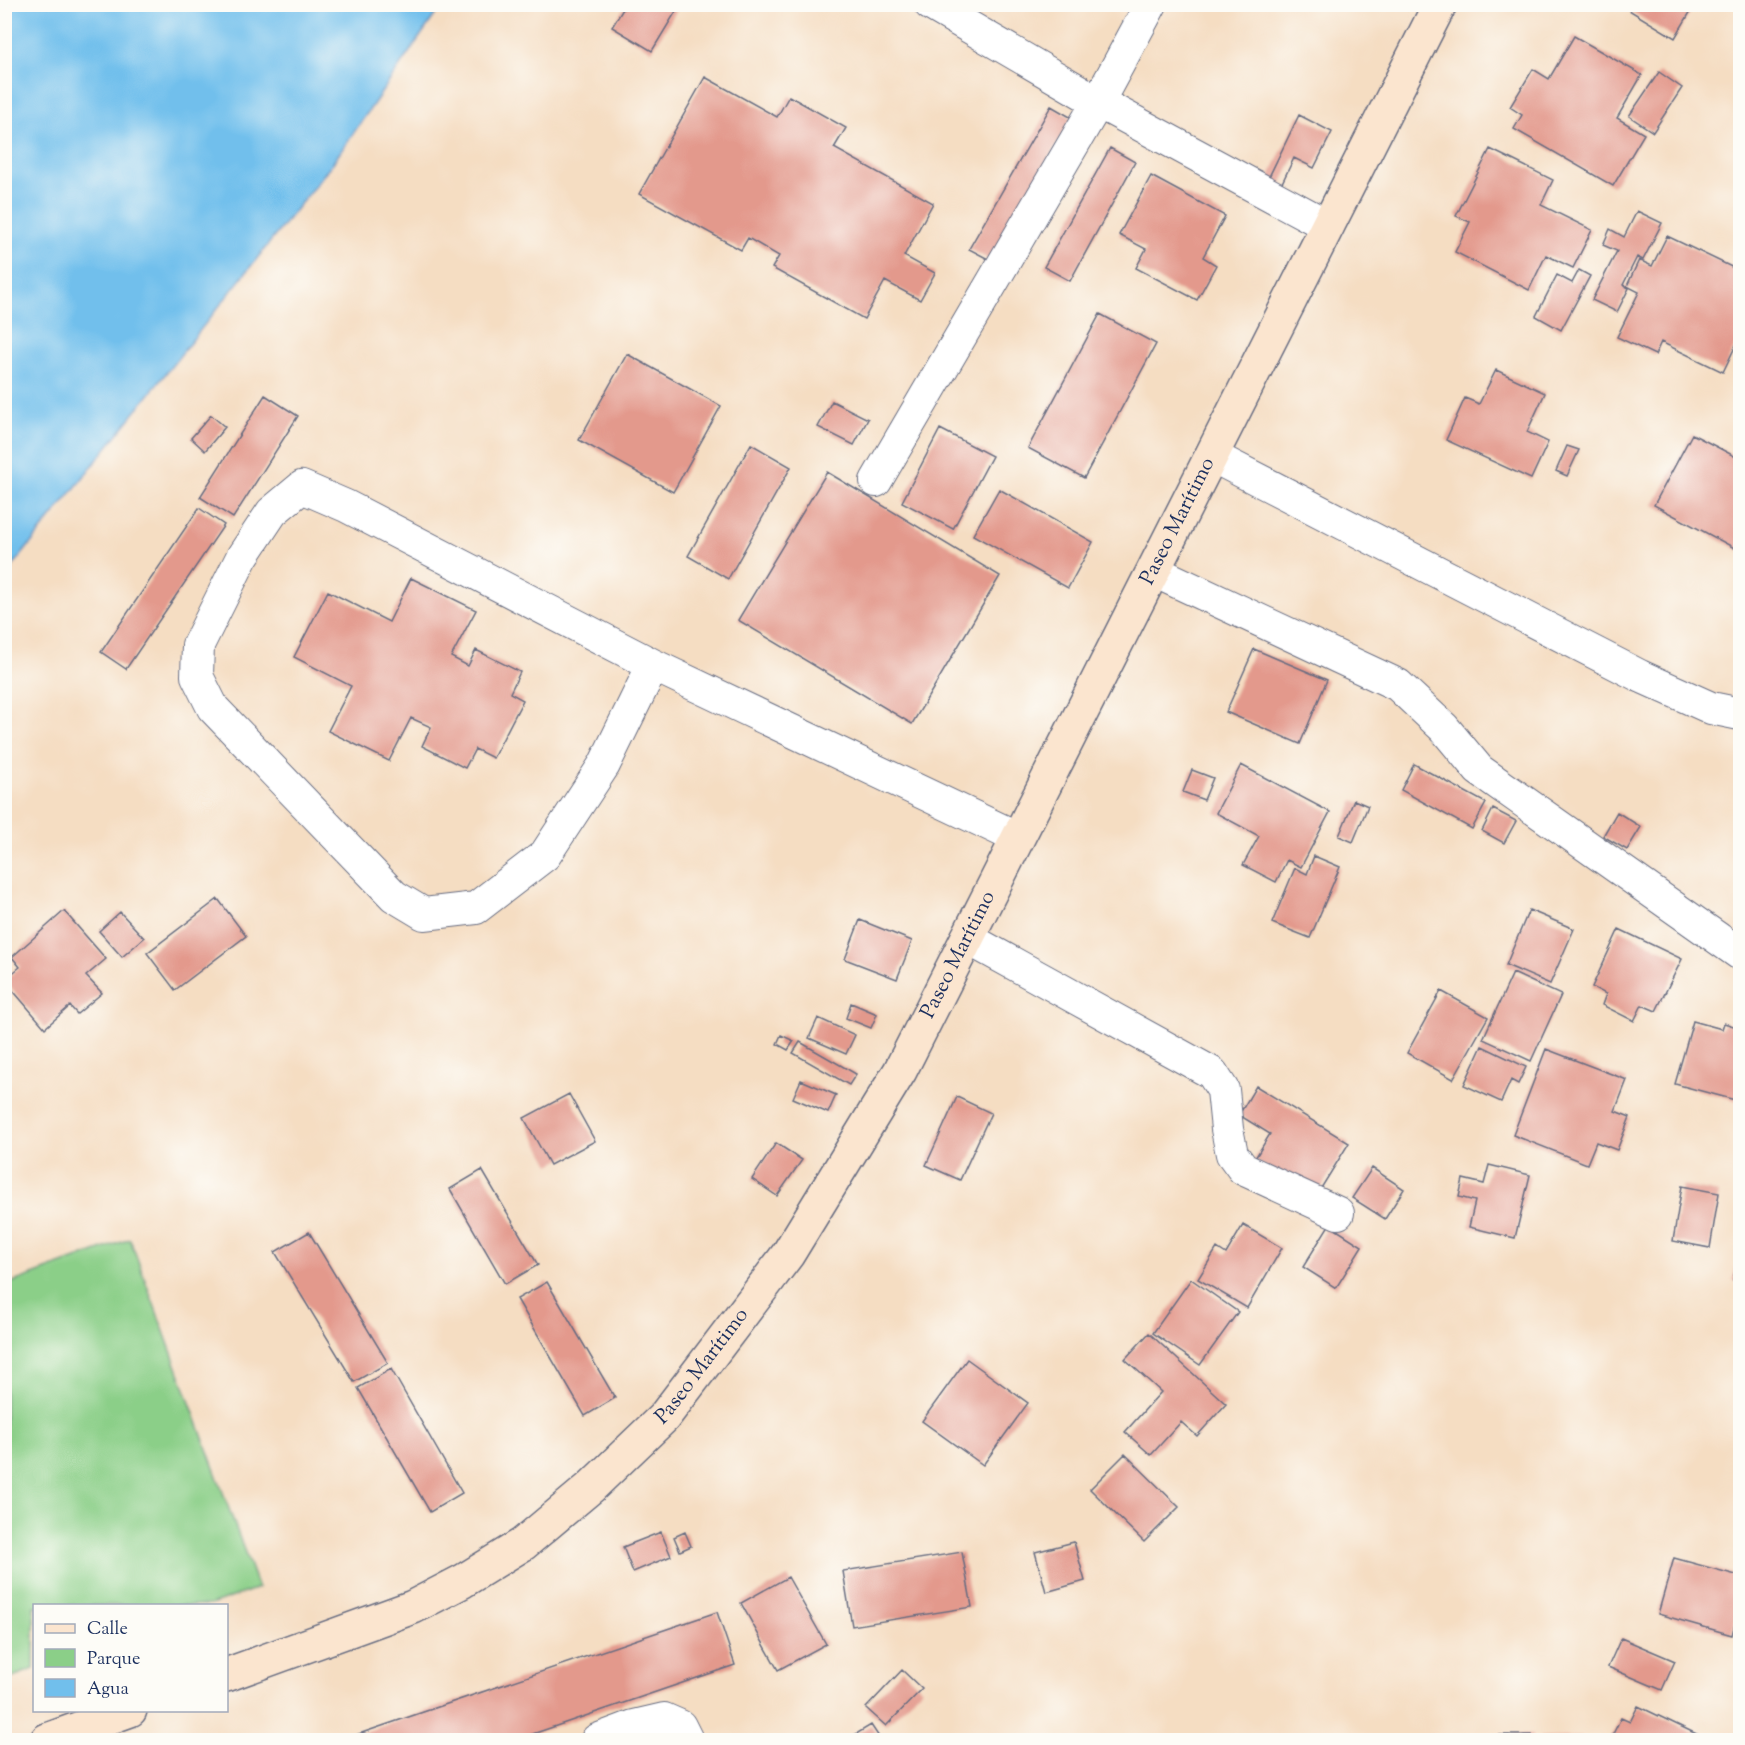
<svg xmlns="http://www.w3.org/2000/svg" width="1745" height="1745" font-family="'Sorts Mill Goudy',serif">
	<style>
		.green { fill: #8bcf88; stroke: #537f73; stroke-width: 1.5 }
		.water { fill: #71bfec; stroke: #4677a5; stroke-width: 1.5 }
		.building { fill: #e3998c }
		.lines { fill: none; stroke-linecap: round; stroke-linejoin: round }
		.minor-casing { stroke: #676c81; stroke-width: 34 }
		.secondary-casing { stroke: #676c81; stroke-width: 36 }
		.minor { stroke: #fff; stroke-width: 32 }
		.secondary { stroke: #fbe5cf; stroke-width: 33 }
		.labels { text-anchor: middle; dominant-baseline: central; stroke-width: 4.5; stroke-linejoin: round; paint-order: stroke }
		.street-label { font-size: 21px; fill: #1b2f5e; stroke: #fdfcf7 }
	</style>
	<rect width="100%" height="100%" fill="#fdfcf7"/>
	<filter id="ink" filterUnits="userSpaceOnUse"><feTurbulence type="fractalNoise" baseFrequency=".0167" numOctaves="2"/><feDisplacementMap in="SourceGraphic" scale="12" xChannelSelector="R" yChannelSelector="G"/><feConvolveMatrix kernelMatrix="1 2 1 2 8 2 1 2 1" color-interpolation-filters="sRGB"/></filter>
	<filter id="wash" filterUnits="userSpaceOnUse"><feTurbulence type="fractalNoise" baseFrequency=".008" numOctaves="4" result="noise"/><feDisplacementMap in="SourceGraphic" scale="24" xChannelSelector="R" yChannelSelector="G"/><feGaussianBlur stdDeviation="1.35" result="paint"/><feColorMatrix in="noise" values="0 0 0 0 0 0 0 0 0 0 0 0 0 0 0 0 0 1.4 0 .05"/><feComposite in="paint" operator="in"/></filter>
	<g filter="url(#wash)">
		<rect width="100%" height="100%" fill="#f5ddc2"/>
		<path class="green" d="M 130,1239 L 258,1588 L 211,1605 L 34,1606 L 34,1669 L 5,1680 L 5,1285 Z"/>
		<path class="water" d="M 5,4 L 442,5 L 332,164 L 5,576 Z"/>
		<g id="blocks">
			<path class="building" d="M 626,4 L 672,4 L 678,8 L 652,51 L 612,27 Z
				M 1619,4 L 1695,4 L 1675,38 Z
				M 1574,36 L 1642,75 L 1617,118 L 1644,134 L 1613,186 L 1514,129 L 1522,115 L 1510,107 L 1533,69 L 1549,79 Z
				M 1659,72 L 1682,88 L 1653,132 L 1629,116 Z
				M 705,77 L 777,117 L 789,96 L 846,128 L 834,148 L 933,203 L 904,256 L 935,273 L 920,300 L 885,281 L 864,319 L 772,268 L 779,256 L 748,238 L 741,250 L 639,194 Z
				M 1051,106 L 1072,118 L 990,260 L 969,249 Z
				M 1299,115 L 1332,132 L 1314,168 L 1294,158 L 1280,187 L 1267,181 Z
				M 1110,148 L 1135,162 L 1070,281 L 1044,267 Z
				M 1490,149 L 1553,180 L 1541,205 L 1592,230 L 1573,268 L 1546,255 L 1529,290 L 1455,252 L 1470,222 L 1456,216 Z
				M 1151,176 L 1225,216 L 1203,257 L 1216,265 L 1197,300 L 1136,268 L 1146,249 L 1119,235 Z
				M 1637,211 L 1662,223 L 1643,260 L 1637,257 L 1623,285 L 1629,288 L 1617,312 L 1592,300 L 1617,251 L 1603,245 L 1610,229 L 1624,237 Z
				M 1667,236 L 1740,271 L 1740,347 L 1736,345 L 1723,372 L 1661,342 L 1655,355 L 1617,337 L 1639,292 L 1627,286 L 1639,260 L 1652,266 Z
				M 1579,270 L 1590,276 L 1561,330 L 1536,316 L 1557,275 L 1572,283 Z
				M 1100,314 L 1156,344 L 1084,478 L 1028,448 Z
				M 627,354 L 721,406 L 673,492 L 579,440 Z
				M 1496,370 L 1545,393 L 1527,432 L 1548,442 L 1531,479 L 1446,440 L 1465,398 L 1479,404 Z
				M 265,395 L 298,416 L 233,518 L 200,497 Z
				M 832,401 L 868,419 L 854,445 L 818,427 Z
				M 211,415 L 225,427 L 205,451 L 191,438 Z
				M 940,429 L 992,456 L 953,529 L 902,502 Z
				M 1692,434 L 1740,459 L 1740,551 L 1654,505 Z
				M 751,444 L 791,467 L 728,579 L 688,556 Z
				M 1567,446 L 1579,450 L 1567,476 L 1556,471 Z
				M 827,472 L 1000,576 L 912,724 L 738,620 Z
				M 999,489 L 1093,542 L 1068,588 L 973,535 Z
				M 199,508 L 224,525 L 126,669 L 101,652 Z
				M 411,578 L 476,610 L 451,657 L 468,666 L 476,650 L 520,672 L 510,693 L 523,700 L 493,758 L 475,749 L 465,768 L 422,746 L 431,727 L 411,718 L 389,761 L 328,731 L 351,686 L 294,657 L 328,591 L 389,622 Z
				M 1254,649 L 1327,680 L 1300,744 L 1226,712 Z
				M 1414,764 L 1486,803 L 1472,829 L 1401,790 Z
				M 1241,765 L 1330,812 L 1301,867 L 1287,860 L 1276,882 L 1243,865 L 1259,836 L 1216,813 Z
				M 1192,770 L 1213,778 L 1204,800 L 1183,792 Z
				M 1354,800 L 1368,806 L 1353,842 L 1339,836 Z
				M 1493,809 L 1516,821 L 1504,843 L 1482,831 Z
				M 1617,812 L 1641,827 L 1627,850 L 1603,836 Z
				M 1314,856 L 1340,867 L 1310,938 L 1272,923 L 1295,868 L 1307,874 Z
				M 218,899 L 246,936 L 175,990 L 147,953 Z
				M 1529,910 L 1574,929 L 1550,984 L 1506,965 Z
				M 64,911 L 106,959 L 86,976 L 102,993 L 77,1014 L 70,1006 L 45,1028 L 4,980 L 20,967 L 12,957 Z
				M 120,912 L 144,938 L 122,957 L 99,931 Z
				M 860,920 L 912,941 L 897,979 L 845,959 Z
				M 1619,929 L 1682,959 L 1656,1011 L 1642,1005 L 1634,1021 L 1602,1005 L 1606,994 L 1592,987 Z
				M 1513,973 L 1561,995 L 1531,1061 L 1483,1039 Z
				M 1441,991 L 1488,1017 L 1453,1079 L 1407,1053 Z
				M 851,1003 L 877,1014 L 871,1028 L 846,1018 Z
				M 818,1018 L 855,1035 L 846,1054 L 809,1038 Z
				M 1693,1021 L 1722,1029 L 1724,1023 L 1740,1028 L 1739,1101 L 1675,1084 Z
				M 781,1035 L 794,1041 L 788,1050 L 777,1044 Z
				M 800,1042 L 856,1074 L 849,1085 L 793,1053 Z
				M 1482,1046 L 1526,1067 L 1518,1084 L 1511,1080 L 1501,1102 L 1464,1085 Z
				M 1546,1049 L 1627,1080 L 1615,1111 L 1630,1117 L 1617,1150 L 1596,1142 L 1587,1164 L 1513,1135 Z
				M 801,1080 L 836,1095 L 828,1113 L 793,1098 Z
				M 1256,1086 L 1349,1143 L 1315,1198 L 1254,1160 L 1270,1134 L 1239,1115 Z
				M 569,1094 L 595,1141 L 550,1165 L 524,1118 Z
				M 957,1097 L 991,1113 L 960,1180 L 926,1165 Z
				M 776,1143 L 802,1160 L 777,1196 L 752,1179 Z
				M 1489,1165 L 1530,1175 L 1515,1238 L 1469,1227 L 1475,1201 L 1459,1197 L 1463,1179 L 1484,1184 Z
				M 1372,1168 L 1404,1189 L 1385,1219 L 1352,1198 Z
				M 482,1170 L 538,1265 L 505,1284 L 450,1189 Z
				M 1682,1186 L 1719,1193 L 1710,1248 L 1673,1241 Z
				M 1243,1225 L 1282,1248 L 1247,1308 L 1198,1279 L 1217,1248 L 1226,1254 Z
				M 1329,1225 L 1362,1246 L 1336,1288 L 1303,1267 Z
				M 309,1232 L 388,1363 L 354,1382 L 275,1252 Z
				M 1740,1251 L 1740,1282 L 1733,1280 Z
				M 1191,1279 L 1238,1312 L 1200,1365 L 1153,1333 Z
				M 547,1282 L 615,1398 L 585,1416 L 517,1299 Z
				M 1149,1333 L 1226,1404 L 1197,1436 L 1181,1422 L 1151,1455 L 1125,1432 L 1161,1392 L 1125,1359 Z
				M 967,1359 L 1028,1403 L 983,1465 L 922,1421 Z
				M 391,1369 L 462,1493 L 430,1512 L 358,1388 Z
				M 1125,1454 L 1179,1507 L 1144,1542 L 1090,1489 Z
				M 661,1532 L 671,1556 L 633,1572 L 623,1547 Z
				M 685,1532 L 691,1546 L 680,1551 L 674,1537 Z
				M 1074,1542 L 1085,1581 L 1046,1592 L 1035,1552 Z
				M 962,1552 L 972,1607 L 852,1626 L 843,1571 Z
				M 1674,1558 L 1740,1576 L 1740,1605 L 1732,1635 L 1658,1614 Z
				M 788,1577 L 826,1644 L 778,1670 L 741,1603 Z
				M 717,1612 L 735,1665 L 515,1740 L 341,1740 Z
				M 1621,1638 L 1675,1661 L 1662,1690 L 1608,1667 Z
				M 902,1670 L 922,1689 L 886,1726 L 866,1708 Z
				M 1638,1706 L 1709,1740 L 1610,1740 L 1621,1718 L 1630,1722 Z
				M 871,1725 L 881,1740 L 846,1740 Z
				M 1485,1735 L 1532,1735 L 1532,1740 L 1485,1740 Z
				M 1583,1737 L 1583,1740 L 1540,1740 L 1540,1738 Z"/>
		</g>
	</g>
	<g filter="url(#ink)">
		<use href="#blocks" fill-opacity="0" stroke="#676c81" stroke-width="1.5"/>
		<g class="lines">
			<g class="minor-casing">
				<path id="minor" d="M 930,4 L 1098,102 L 1328,226
					M 1212,456 L 1640,676 L 1711,708 L 1740,714
					M 876,481 L 1098,102 L 1151,4
					M 1154,571 L 1398,685 L 1444,728 L 1479,770 L 1740,954
					M 653,665 L 604,765 L 545,855 L 476,908 L 424,914 L 394,896 L 213,708 L 197,676 L 198,645 L 242,557 L 272,512 L 302,487 L 346,506 L 653,665 L 1018,838
					M 967,938 L 1212,1073 L 1223,1090 L 1227,1129 L 1232,1154 L 1243,1169 L 1338,1213
					M 597,1740 L 634,1726 L 664,1719 L 680,1726 L 687,1740"/>
			</g>
			<g class="secondary-casing">
				<g id="secondary">
					<path id="s1" d="M 226,1675 L 413,1607 L 463,1581 L 523,1544 L 591,1487 L 664,1417 L 788,1254 L 900,1071 L 1440,4"/>
					<path d="M 47,1740 L 130,1710"/>
				</g>
			</g>
			<use href="#minor" class="minor"/>
			<use href="#secondary" class="secondary"/>
		</g>
	</g>
	<g class="labels">
		<g class="street-label">
			<text stroke="none"><textPath href="#s1" startOffset="1551">Paseo Marítimo</textPath></text>
			<text stroke="none"><textPath href="#s1" startOffset="1065">Paseo Marítimo</textPath></text>
			<text stroke="none"><textPath href="#s1" startOffset="579">Paseo Marítimo</textPath></text>
		</g>
	</g>
	<rect width="1745" height="1745" fill="none" stroke="#fdfcf7" stroke-width="24"/>
	<rect x="33" y="1604" width="195" height="108" fill="#fdfcf7" stroke="#a3aaba" stroke-width="1.5"/>
	<rect x="45" y="1624" width="30" height="9" fill="#fbe5cf" stroke="#a3aaba" stroke-width="1.5"/>
	<text x="87" y="1634" font-size="18" fill="#1b2f5e">Calle</text>
	<rect x="45" y="1649" width="30" height="18" fill="#8bcf88" stroke="#a3aaba" stroke-width="1.5"/>
	<text x="87" y="1664" font-size="18" fill="#1b2f5e">Parque</text>
	<rect x="45" y="1679" width="30" height="18" fill="#71bfec" stroke="#a3aaba" stroke-width="1.5"/>
	<text x="87" y="1694" font-size="18" fill="#1b2f5e">Agua</text>
</svg>
